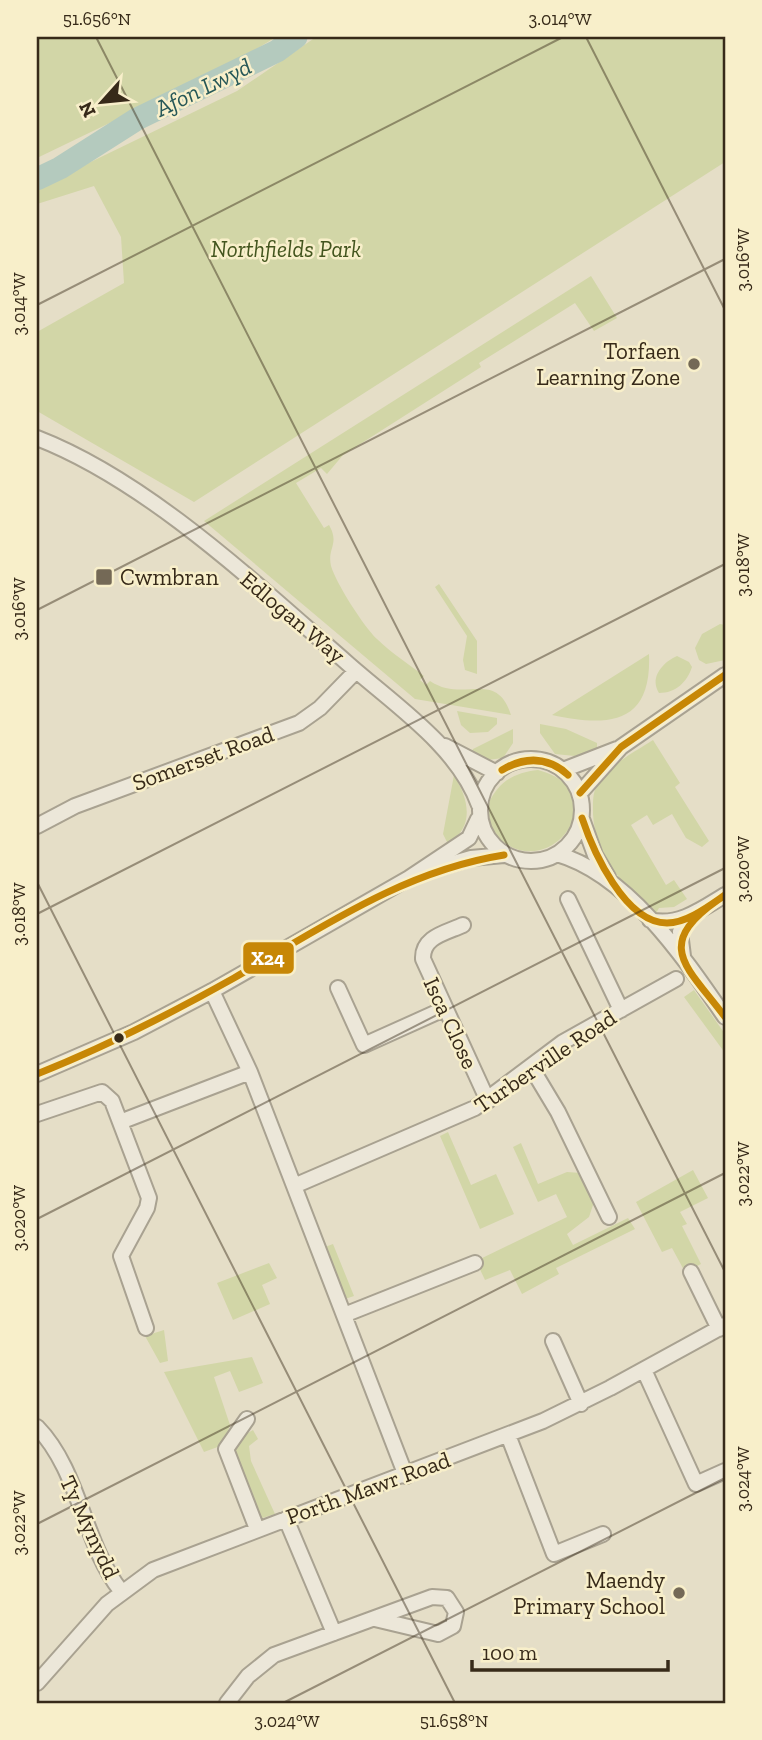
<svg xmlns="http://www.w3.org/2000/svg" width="762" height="1740" font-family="'Zilla Slab',serif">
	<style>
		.green { fill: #d2d6a7 }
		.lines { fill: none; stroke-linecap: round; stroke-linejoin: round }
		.river { stroke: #b4cabe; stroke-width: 23 }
		.minor-casing { stroke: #a9a291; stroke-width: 18 }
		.minor { stroke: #ece7d9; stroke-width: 14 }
		.bus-1-casing { stroke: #f8efca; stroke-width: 12 }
		.bus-1 { stroke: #c78706; stroke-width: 7 }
		.ticks { fill: none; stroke: #372a19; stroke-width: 2; stroke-opacity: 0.45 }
		.poi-dot { fill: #746956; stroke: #f8efca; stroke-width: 2.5 }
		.bus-dot { fill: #372a19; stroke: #f8efca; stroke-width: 2.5 }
		.labels { text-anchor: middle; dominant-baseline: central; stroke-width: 5; stroke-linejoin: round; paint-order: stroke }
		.park-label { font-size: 23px; font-style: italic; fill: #43551e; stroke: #f8efca }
		.poi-label { font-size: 23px; fill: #372a19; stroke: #f8efca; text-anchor: end }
		.street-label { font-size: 23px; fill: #372a19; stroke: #f8efca }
		.water-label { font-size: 24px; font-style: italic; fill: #275858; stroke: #f8efca }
		.line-badge { stroke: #f8efca; stroke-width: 2.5 }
		.badge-label { font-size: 19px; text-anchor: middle; font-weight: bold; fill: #fff }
		.neatline { fill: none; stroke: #372a19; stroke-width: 2.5 }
		.ticks-label { font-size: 18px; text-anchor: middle; fill: #372a19 }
	</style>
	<rect width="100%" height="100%" fill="#e5dec7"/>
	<path class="green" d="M 37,37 L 276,37 L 230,65 L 37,158 Z
		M 316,37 L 725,37 L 725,162 L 194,502 L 37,411 L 37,332 L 124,283 L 121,237 L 94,186 L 37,204 L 37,188 L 237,91 Z
		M 591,276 L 617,318 L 594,331 L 575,303 L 479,363 L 481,367 L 343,455 L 327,474 L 321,468 L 296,483 L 324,528 L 329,525 C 340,544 327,548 331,566 C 336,583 364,627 377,639 C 391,653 409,664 424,676 L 420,680 L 426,685 L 430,681 C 464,704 496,668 511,715 L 415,699 L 204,521 Z
		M 439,584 L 477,641 L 477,674 L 465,670 L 463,660 L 467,636 L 435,587 Z
		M 720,624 L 725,625 L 725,660 L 706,664 L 699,660 L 695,648 L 702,634 Z
		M 649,654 C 652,725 608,727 552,715 Z
		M 677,656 L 689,662 L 692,667 C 687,682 676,693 659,693 C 649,678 663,662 677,656 Z
		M 457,711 L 497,718 L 497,724 L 488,732 L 470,733 L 461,725 Z
		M 540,724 L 566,729 L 597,743 L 597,748 L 575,756 L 555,754 L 540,733 Z
		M 513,729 L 513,743 L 503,758 L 487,760 L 471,753 L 473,749 Z
		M 653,740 L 680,783 L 675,787 L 709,841 L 702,847 L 686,838 L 672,814 L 653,825 L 647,815 L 631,825 L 666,885 L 674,880 L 687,899 L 674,907 L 659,908 L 655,915 L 647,911 C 621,880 595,856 593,814 C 593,804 592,793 598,783 C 610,764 635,752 653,740 Z
		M 538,770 C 620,791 548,892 493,833 L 487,807 C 497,783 512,773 538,770 Z
		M 454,775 C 469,800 475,826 448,844 L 443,834 Z
		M 694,990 L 725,1034 L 725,1053 L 684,997 Z
		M 448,1132 L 471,1185 L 496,1174 L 514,1214 L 480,1229 L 440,1136 Z
		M 521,1143 L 538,1184 L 567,1172 L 581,1173 L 595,1199 L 589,1217 L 567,1234 L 573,1245 L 628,1218 L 635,1229 L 556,1268 L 559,1274 L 522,1294 L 510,1270 L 485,1280 L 476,1261 L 567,1217 L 556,1194 L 538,1202 L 513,1147 Z
		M 693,1170 L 708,1198 L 680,1212 L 687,1224 L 682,1226 L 701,1264 L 685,1272 L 672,1248 L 662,1252 L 636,1202 Z
		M 333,1244 L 354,1296 L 345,1299 L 325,1247 Z
		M 269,1263 L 277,1278 L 262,1285 L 270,1304 L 233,1320 L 217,1283 Z
		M 164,1330 L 168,1361 L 160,1363 L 145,1336 Z
		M 252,1357 L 263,1383 L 239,1392 L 230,1371 L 214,1377 L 230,1425 L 223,1445 L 204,1452 L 164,1372 Z
		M 253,1430 L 258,1439 L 249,1446 L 251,1461 L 275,1514 L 259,1519 L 230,1450 L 232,1442 Z"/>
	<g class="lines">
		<path class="river" d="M 37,179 L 60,168 L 137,119 L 277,51 L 296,37"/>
		<g class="minor-casing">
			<path id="minor" d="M 37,438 C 148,481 256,584 346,662 C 393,704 457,745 479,805
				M 445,746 L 497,773
				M480 810a51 51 0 1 1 102 0a51 51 0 1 1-102 0Z
				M 563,770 L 617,749
				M 580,793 L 621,747 L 725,675
				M 582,819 L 595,855 L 608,877
				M 37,826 L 75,806 L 299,723 L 320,708 L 356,671
				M 557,854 C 628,874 685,959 725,1017
				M 430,870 L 471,858 L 504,855
				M 568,899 L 621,1010
				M 650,920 C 678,927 702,909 725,895
				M 463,925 C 445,933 422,937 423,959 L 488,1101
				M 683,956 L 680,932 L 693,916
				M 338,988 L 364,1045 L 444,1009
				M 212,991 L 250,1072 L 406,1476
				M 531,1067 L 558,1112 L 609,1217
				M 37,1074 L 134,1032 L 212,991 L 409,878 L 469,838 L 478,819
				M 37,1114 L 102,1092 L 112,1101 L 120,1122
				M 294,1186 L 475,1108 L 563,1042 L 676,979
				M 691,1272 L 719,1329
				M 344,1315 L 475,1263
				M 146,1328 L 121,1256 L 147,1208 L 149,1198 L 120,1122 L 250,1072
				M 553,1341 L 581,1404
				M 644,1370 L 696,1484 L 725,1471
				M 247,1419 L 226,1449 L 257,1529
				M 37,1427 C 80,1471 83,1543 121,1591
				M 508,1435 L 554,1554 L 603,1534
				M 286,1519 L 334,1633
				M 37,1683 L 107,1604 L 153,1570 L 543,1421 L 610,1388 L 725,1325
				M 227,1703 L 248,1676 L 274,1655 L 432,1597 L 447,1598 L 456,1612 L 453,1626 L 438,1634 L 375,1619"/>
		</g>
		<use href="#minor" class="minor"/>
		<g class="bus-1-casing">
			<path id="bus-1" d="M 502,770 C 524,756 549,756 568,775
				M 502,770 C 525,757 548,757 568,775
				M 580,793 L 621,747 L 725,675
				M 582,818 C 593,851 625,923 667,923 C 687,923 709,906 725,895
				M 718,900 C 652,946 688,967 725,1017
				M 37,1074 C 105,1047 170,1014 234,978 C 321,928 403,871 504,855"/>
		</g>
		<use href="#bus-1" class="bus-1"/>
	</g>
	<path class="ticks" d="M 96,37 L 725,1272M 586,37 L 725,310M 37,305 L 563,37M 37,610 L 725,259M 37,882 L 455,1703M 37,914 L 725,564M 37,1219 L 725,868M 37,1524 L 725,1173M 283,1703 L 725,1478"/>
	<g class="poi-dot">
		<circle cx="694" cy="364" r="7"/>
		<rect x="95" y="568" width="18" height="18" rx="3.5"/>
		<circle cx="679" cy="1593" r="7"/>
	</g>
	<circle class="bus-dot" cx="119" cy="1038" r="6"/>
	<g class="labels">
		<g class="park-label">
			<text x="286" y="249">Northfields Park</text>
		</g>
		<g class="poi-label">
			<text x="680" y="351">Torfaen<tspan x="680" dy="26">Learning Zone</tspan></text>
			<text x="120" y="577" text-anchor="start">Cwmbran</text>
			<text x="665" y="1580">Maendy<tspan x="665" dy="26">Primary School</tspan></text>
		</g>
		<g class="street-label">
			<text transform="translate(293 617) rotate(40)">Edlogan Way</text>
			<text transform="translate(203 758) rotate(-20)">Somerset Road</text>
			<text transform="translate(451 1023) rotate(65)">Isca Close</text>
			<text transform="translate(545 1061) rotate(-34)">Turberville Road</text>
			<text transform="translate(368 1488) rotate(-20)">Porth Mawr Road</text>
			<text transform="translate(90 1527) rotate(65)">Ty Mynydd</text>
		</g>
		<g class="water-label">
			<text transform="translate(203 87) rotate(-26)">Afon Lwyd</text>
		</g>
	</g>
	<rect class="line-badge" x="242" y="941" width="53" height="34" rx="7" fill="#c78706"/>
	<g class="badge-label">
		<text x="268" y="965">X24</text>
	</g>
	<rect width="762" height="1740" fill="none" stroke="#f8efca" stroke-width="77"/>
	<g transform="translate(102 102) rotate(243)" stroke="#f8efca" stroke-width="5" paint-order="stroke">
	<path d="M0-5L12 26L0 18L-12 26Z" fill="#372a19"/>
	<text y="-10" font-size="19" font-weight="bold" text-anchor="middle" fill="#372a19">N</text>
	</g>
	<path d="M472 1660v10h196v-10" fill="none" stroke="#372a19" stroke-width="3.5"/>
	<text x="482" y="1660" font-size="21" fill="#372a19" stroke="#f8efca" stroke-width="5" paint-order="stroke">100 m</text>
	<rect x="38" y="38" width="686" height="1664" class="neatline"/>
	<g class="ticks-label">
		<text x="97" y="25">51.656°N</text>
		<text x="560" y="25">3.014°W</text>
		<text transform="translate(743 260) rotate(-90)" y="6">3.016°W</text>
		<text transform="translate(19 304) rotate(-90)" y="6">3.014°W</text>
		<text transform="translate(743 565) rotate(-90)" y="6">3.018°W</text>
		<text transform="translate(19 609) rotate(-90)" y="6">3.016°W</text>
		<text transform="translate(743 869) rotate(-90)" y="6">3.020°W</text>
		<text transform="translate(19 914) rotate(-90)" y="6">3.018°W</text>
		<text transform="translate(743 1174) rotate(-90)" y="6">3.022°W</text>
		<text transform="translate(19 1218) rotate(-90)" y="6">3.020°W</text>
		<text transform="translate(743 1479) rotate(-90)" y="6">3.024°W</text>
		<text transform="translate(19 1523) rotate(-90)" y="6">3.022°W</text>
		<text x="287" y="1727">3.024°W</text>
		<text x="454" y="1727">51.658°N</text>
	</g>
</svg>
